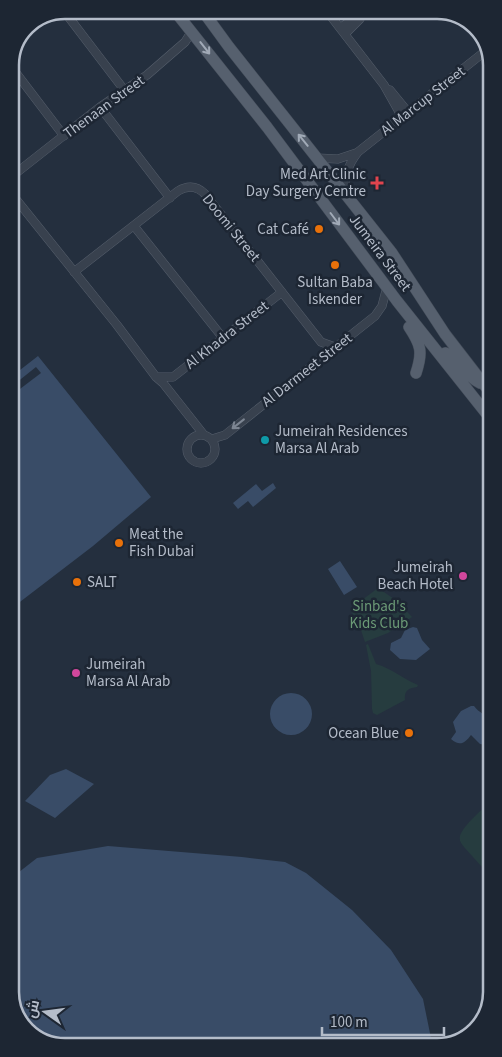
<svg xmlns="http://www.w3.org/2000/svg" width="502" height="1057" font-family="'Source Sans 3',Cairo,sans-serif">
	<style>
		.green { fill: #263c3f }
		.water { fill: #394c67 }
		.pier { fill: #242f3e }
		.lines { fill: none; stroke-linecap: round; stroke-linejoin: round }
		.street-casing { stroke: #565f6c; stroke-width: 9 }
		.primary-casing { stroke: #414a57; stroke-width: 12 }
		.street { stroke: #38414e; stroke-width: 8 }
		.primary { stroke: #56606e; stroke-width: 11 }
		.oneway { stroke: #a1aab7 }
		.oneway2 { stroke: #7c8592 }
		.health-dot { fill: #e0444e; stroke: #1d2633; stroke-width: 2 }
		.food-dot { fill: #e8710a; stroke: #1d2633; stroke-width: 2 }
		.culture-dot { fill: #0f9aa8; stroke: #1d2633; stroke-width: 2 }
		.hotel-dot { fill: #d1479c; stroke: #1d2633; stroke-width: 2 }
		.labels { text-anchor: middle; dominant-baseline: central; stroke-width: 5; stroke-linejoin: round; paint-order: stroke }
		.street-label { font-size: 15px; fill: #b4bcc9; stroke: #1d2633 }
		.poi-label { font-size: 15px; fill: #b4bcc9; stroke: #1d2633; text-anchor: end }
		.park-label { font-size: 15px; fill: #6b9a76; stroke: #1d2633 }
		.rim { fill: none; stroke: #b4bcc9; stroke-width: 2.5 }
	</style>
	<rect width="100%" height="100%" fill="#242f3e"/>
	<path class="green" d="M 378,588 L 397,601 L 412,617 L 388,633 L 365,642 L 361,630 L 350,609 Z
		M 368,644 L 376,664 C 391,668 403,679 418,685 L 417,687 C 409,688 404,690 405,700 L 377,715 L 373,713 L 372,709 L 371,671 L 366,645 Z
		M 491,802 L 491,877 L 464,847 C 461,843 459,841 460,836 C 462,827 484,807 491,802 Z"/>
	<path class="water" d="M 11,329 L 19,348 L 18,361 L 11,366 Z
		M 38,356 L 151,497 L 93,546 L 12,608 L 11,377 Z
		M 273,483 L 276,488 L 253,507 L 248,501 L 238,509 L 233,503 L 256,484 L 262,491 Z
		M 340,561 L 357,587 L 344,595 L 328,569 Z
		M 413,627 L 417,628 L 422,640 L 430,649 L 416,660 L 400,659 L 390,650 L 391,643 L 401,638 L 405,630 Z
		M270 714a21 21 0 1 1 42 0a21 21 0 1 1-42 0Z
		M 471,706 L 474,706 C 477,710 479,711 483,714 C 492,722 491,735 491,746 L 480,744 L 471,735 C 465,743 460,747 451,739 L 456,732 L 453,722 L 461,711 Z
		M 66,769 L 94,784 L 55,818 L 25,801 L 50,775 Z
		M 108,846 L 242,857 L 285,862 L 306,873 L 352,910 L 391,950 L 423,999 L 432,1043 L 61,1047 L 32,1036 L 14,1013 L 14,876 L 37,858 Z"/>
	<path class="pier" d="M 36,367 L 41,373 L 12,395 L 11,387 Z"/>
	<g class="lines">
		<g class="street-casing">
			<path id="street" d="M 326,10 L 384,85 L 402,117
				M 64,11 L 125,91
				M 340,28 L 366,10
				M 345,34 L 360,19
				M 10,65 L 64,136
				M 390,90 L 408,112
				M 100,107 L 170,198
				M 317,158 L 338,159 L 356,153
				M 11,177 L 100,107 L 147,75 L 185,42 L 192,31
				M 11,193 L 117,325 L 156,377 L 163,383 L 204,435
				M 345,193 C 345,176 347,166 358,152 L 488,49
				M 489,194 L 489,208
				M 134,226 L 223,338
				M 74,272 L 178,191 C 188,185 197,186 205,194 L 321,342 L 335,347
				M 156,377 L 173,377 L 282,292
				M187 449a14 14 0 1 1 28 0a14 14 0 1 1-28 0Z
				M 212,439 L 225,435 L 375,316 L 382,306 L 387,287"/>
		</g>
		<g class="primary-casing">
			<path id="primary" d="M 174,10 L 267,127 L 397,301 L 490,418
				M 202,10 L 229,47 L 392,253 L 445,334 L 489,391
				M 409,327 C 421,345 423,352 416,373
				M 440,355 L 445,353 C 455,355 465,376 480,383"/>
		</g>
		<use href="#street" class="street"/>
		<use href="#primary" class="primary"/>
	</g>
	<defs><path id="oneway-shaft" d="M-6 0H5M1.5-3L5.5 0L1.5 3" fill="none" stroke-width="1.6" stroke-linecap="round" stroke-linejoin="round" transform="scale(1.25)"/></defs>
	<g class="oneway">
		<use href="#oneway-shaft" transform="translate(205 48) rotate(52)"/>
		<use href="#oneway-shaft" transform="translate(303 140) rotate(-129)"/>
		<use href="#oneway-shaft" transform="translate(335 219) rotate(53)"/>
	</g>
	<use class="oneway2" href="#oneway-shaft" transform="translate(238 424) rotate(142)"/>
	<path class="health-dot" d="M374.5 175.5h5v5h5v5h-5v5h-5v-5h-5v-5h5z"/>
	<g class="food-dot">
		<circle cx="319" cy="229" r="5"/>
		<circle cx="335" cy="265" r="5"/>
		<circle cx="119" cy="543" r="5"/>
		<circle cx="77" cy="582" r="5"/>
		<circle cx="409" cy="733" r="5"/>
	</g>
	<circle class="culture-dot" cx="265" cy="440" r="5"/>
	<g class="hotel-dot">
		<circle cx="463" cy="576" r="5"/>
		<circle cx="76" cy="673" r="5"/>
	</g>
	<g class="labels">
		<g class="street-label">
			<text transform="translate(423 101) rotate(-38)">Al Marcup Street</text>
			<text transform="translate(104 107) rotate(-36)">Thenaan Street</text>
			<text transform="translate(231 228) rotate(51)">Doomi Street</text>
			<text transform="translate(380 253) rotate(53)">Jumeira Street</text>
			<text transform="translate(227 335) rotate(-38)">Al Khadra Street</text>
			<text transform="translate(307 370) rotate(-38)">Al Darmeet Street</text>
		</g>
		<g class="poi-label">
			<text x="366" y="174">Med Art Clinic<tspan x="366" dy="17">Day Surgery Centre</tspan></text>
			<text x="309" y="229">Cat Café</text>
			<text x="335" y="282" text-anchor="middle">Sultan Baba<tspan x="335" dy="17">Iskender</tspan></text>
			<text x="275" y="431" text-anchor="start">Jumeirah Residences<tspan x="275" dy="17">Marsa Al Arab</tspan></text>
			<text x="129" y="534" text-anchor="start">Meat the<tspan x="129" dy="17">Fish Dubai</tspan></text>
			<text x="453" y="567">Jumeirah<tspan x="453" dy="17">Beach Hotel</tspan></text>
			<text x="87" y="582" text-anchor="start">SALT</text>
			<text x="86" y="664" text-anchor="start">Jumeirah<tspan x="86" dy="17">Marsa Al Arab</tspan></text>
			<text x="399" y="733">Ocean Blue</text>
		</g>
		<g class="park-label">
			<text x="379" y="606">Sinbad's<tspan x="379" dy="17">Kids Club</tspan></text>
		</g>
	</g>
	<path d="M0 0H502V1057H0ZM65 19H437A46 46 0 0 1 483 65V992A46 46 0 0 1 437 1038H65A46 46 0 0 1 19 992V65A46 46 0 0 1 65 19Z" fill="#1d2633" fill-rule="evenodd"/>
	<path class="rim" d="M65 19H437A46 46 0 0 1 483 65V992A46 46 0 0 1 437 1038H65A46 46 0 0 1 19 992V65A46 46 0 0 1 65 19Z"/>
	<g transform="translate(45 1012) rotate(284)" stroke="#1d2633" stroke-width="4" paint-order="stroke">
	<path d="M0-4L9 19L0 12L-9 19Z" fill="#b4bcc9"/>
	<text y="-8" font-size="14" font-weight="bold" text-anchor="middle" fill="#b4bcc9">ش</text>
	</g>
	<path d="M322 1027v8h122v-8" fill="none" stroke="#b4bcc9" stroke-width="2.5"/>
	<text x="330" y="1027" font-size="15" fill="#b4bcc9" stroke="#1d2633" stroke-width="4" paint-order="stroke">100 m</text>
</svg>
